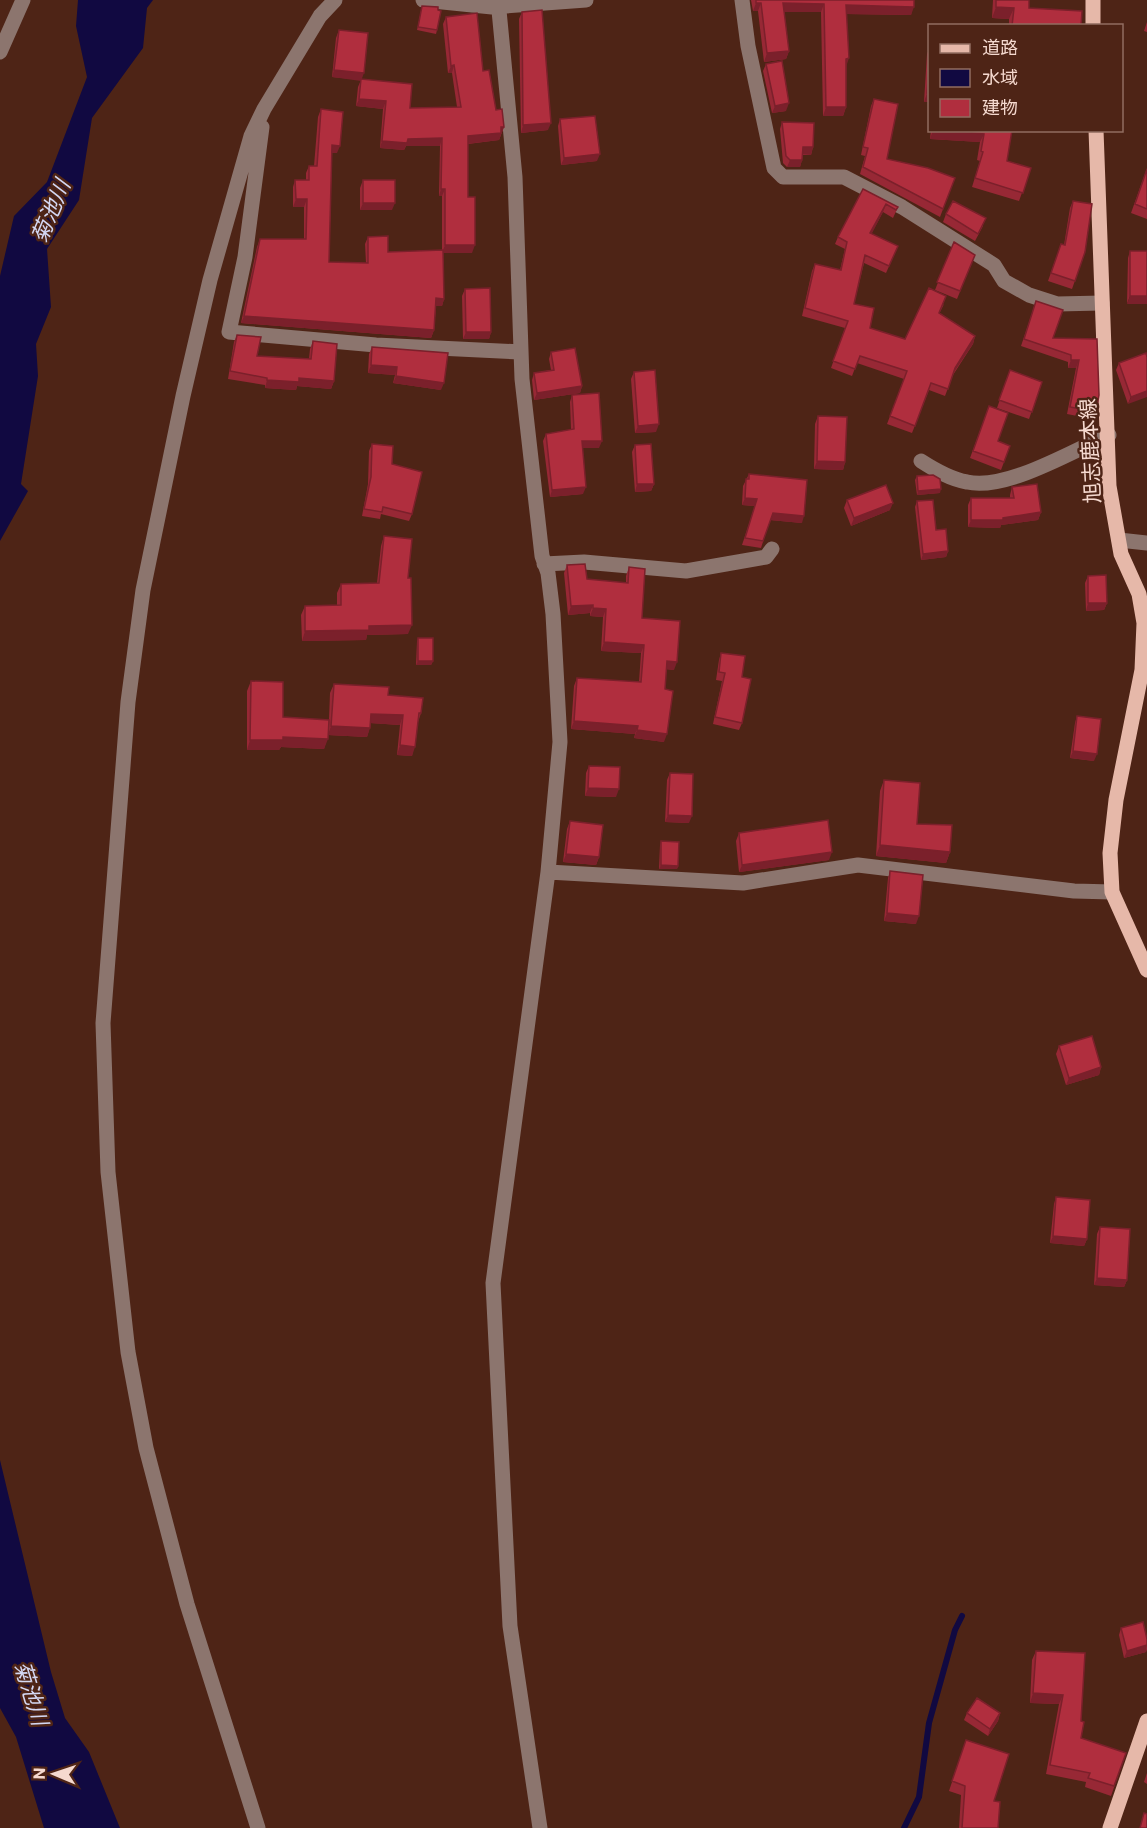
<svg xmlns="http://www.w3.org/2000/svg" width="1147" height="1828" font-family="Commissioner,'Noto Sans JP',sans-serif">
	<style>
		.water { fill: #110941 }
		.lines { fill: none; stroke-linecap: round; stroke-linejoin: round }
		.stream { stroke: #110941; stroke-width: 6 }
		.minor { stroke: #8c756e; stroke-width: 15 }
		.major { stroke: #e6b8a9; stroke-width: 15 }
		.wall { fill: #972835 }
		.shaded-wall { fill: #7b202b }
		.building { fill: #b02e3e; stroke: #7b202b; stroke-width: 1.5 }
		.labels { text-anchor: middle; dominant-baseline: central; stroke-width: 5; stroke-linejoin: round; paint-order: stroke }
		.street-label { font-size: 21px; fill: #f5d9cf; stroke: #4e2416 }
		.water-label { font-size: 22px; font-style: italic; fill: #d4d8f4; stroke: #4e2416 }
	</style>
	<rect width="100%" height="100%" fill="#4e2416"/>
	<path class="water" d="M 78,0 L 153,0 L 147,8 L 143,48 L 92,118 L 79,200 L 47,249 L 51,307 L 36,344 L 38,376 L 21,484 L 28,491 L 0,541 L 0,276 L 14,216 L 47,182 L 87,77 L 76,26 Z
		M 0,1460 L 51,1672 L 65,1718 L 89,1752 L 120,1828 L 44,1828 L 16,1737 L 0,1708 Z"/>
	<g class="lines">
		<path class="stream" d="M 904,1828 L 919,1797 L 929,1723 L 955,1630 L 962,1616"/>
		<path class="minor" d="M 423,0 L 492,7 L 586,0
			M 498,0 L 515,177 L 522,379 L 542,556 L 548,573 L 553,614 L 560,742 L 548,872 L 743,883 L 858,865 L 1074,891 L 1112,892
			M 742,0 L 748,46 L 774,168 L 783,177 L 844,177 L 902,207 L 994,265 L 1004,281 L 1029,295 L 1057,304 L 1102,303
			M 0,52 L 23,0
			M 262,127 L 245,257 L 229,332 L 376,345 L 521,352
			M 921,461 C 935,470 950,479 967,482 C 1006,491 1072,451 1109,435
			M 1119,540 L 1147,543
			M 544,564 L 584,562 L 686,571 L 766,557 L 772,549
			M 258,1828 L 187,1604 L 146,1448 L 128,1352 L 108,1172 L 103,1023 L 128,702 L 143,590 L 183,396 L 210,280 L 251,136 L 264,109 L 320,16 L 335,0
			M 540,1828 L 510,1626 L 493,1283 L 548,872"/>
		<path class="major" d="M 1093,0 L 1093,26
			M 1096,130 L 1109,486 L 1121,554 L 1139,594 L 1144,623 L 1142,670 L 1116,800 L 1110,853 L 1112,892 L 1147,970
			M 1110,1828 L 1147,1721"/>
	</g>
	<path class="wall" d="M 751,0 L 914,0 L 911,15 L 847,14 L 846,107 L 843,116 L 823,116 L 821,12 L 784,12 L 789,51 L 786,59 L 764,62 L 758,11 L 753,11 Z
		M 993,0 L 1029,0 L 1029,8 L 1081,26 L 1009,26 L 1009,19 L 992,18 Z
		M 422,6 L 437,30 L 436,34 L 417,30 Z
		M 522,12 L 548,130 L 521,133 L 519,19 Z
		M 446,17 L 483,71 L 496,110 L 504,127 L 499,140 L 468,144 L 468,197 L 472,253 L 443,253 L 444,299 L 442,306 L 436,306 L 434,330 L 431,338 L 241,323 L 257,247 L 260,239 L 304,239 L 304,207 L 293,207 L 293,187 L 295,180 L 306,180 L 306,173 L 309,166 L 314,166 L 318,117 L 321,109 L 337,153 L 332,153 L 329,262 L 366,263 L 365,244 L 368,237 L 388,252 L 442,250 L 442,196 L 439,196 L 440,146 L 406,146 L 404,150 L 380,148 L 383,109 L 356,106 L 358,87 L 361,80 L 332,77 L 336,38 L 339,30 L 362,79 L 410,108 L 457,107 L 452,73 L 448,73 L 443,24 Z
		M 1147,22 L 1147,32 L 1144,31 Z
		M 930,47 L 930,102 L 924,102 L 927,54 Z
		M 766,64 L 786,111 L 772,113 L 763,71 Z
		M 874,99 L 887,159 L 955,178 L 940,217 L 860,174 L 865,156 L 861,155 L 871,106 Z
		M 560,119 L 597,161 L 561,165 L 558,126 Z
		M 782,122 L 813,147 L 811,155 L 803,155 L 802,160 L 800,167 L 787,167 L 783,163 L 780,129 Z
		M 931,130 L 1012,130 L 1007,161 L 1031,168 L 1019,201 L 972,187 L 980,161 L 977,160 L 980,142 L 930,139 Z
		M 1147,168 L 1147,219 L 1131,213 Z
		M 363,180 L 392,210 L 360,210 L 360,188 Z
		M 863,189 L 898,207 L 893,218 L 883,212 L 871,234 L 898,246 L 895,253 L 886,273 L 864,263 L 854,304 L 870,328 L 905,339 L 944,304 L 939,314 L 975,336 L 973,344 L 953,375 L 945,396 L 929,390 L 912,433 L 887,424 L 904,379 L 857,363 L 852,376 L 831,368 L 845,328 L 802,316 L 812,271 L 815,264 L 840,270 L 845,249 L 835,244 L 838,237 Z
		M 1073,201 L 1085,252 L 1072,289 L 1048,281 L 1061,244 L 1064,245 L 1070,208 Z
		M 946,214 L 983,226 L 975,241 L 943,222 Z
		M 954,242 L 975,255 L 957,299 L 935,290 Z
		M 1130,251 L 1147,251 L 1127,304 L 1128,258 Z
		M 465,289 L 491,332 L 489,339 L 463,339 L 462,296 Z
		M 1036,301 L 1053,338 L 1097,339 L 1096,412 L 1093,419 L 1067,414 L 1076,368 L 1068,368 L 1068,362 L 1021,346 Z
		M 237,335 L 257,356 L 309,359 L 310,349 L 313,341 L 334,381 L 331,389 L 297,386 L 296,390 L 265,388 L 265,385 L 228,379 L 234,342 Z
		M 372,347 L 441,390 L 393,383 L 395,375 L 368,373 L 369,354 Z
		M 551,352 L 582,386 L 580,393 L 534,400 L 532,380 L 534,373 L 551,370 L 549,359 Z
		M 1147,357 L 1128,404 L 1116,370 L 1119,363 Z
		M 1010,370 L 1042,382 L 1029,419 L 997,408 Z
		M 634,372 L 656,432 L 635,433 L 631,379 Z
		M 572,395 L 599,448 L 583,448 L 583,494 L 550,497 L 543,441 L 546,434 L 571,430 L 570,402 Z
		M 989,406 L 998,441 L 1010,446 L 1001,470 L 970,458 Z
		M 818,416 L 845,462 L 843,470 L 814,469 L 815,424 Z
		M 372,444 L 392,464 L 412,514 L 409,521 L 381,514 L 380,519 L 362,516 L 368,484 L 369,451 Z
		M 635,445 L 654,484 L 651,491 L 635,492 L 632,452 Z
		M 749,474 L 802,523 L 770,520 L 761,548 L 742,545 L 755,506 L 742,505 L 743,486 Z
		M 917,476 L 940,493 L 917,495 L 915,480 Z
		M 1012,487 L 1041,512 L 1038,520 L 1001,525 L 1000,528 L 968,527 L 968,505 L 971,498 L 1010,498 L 1010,495 Z
		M 847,500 L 890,510 L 851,526 L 844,508 Z
		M 917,501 L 936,530 L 948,551 L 946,557 L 921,560 L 915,507 Z
		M 384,536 L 408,578 L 408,634 L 367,635 L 366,640 L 302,641 L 301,615 L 305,606 L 337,605 L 337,593 L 341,584 L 377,583 L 381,546 Z
		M 567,565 L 587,579 L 626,583 L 626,576 L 629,567 L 642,618 L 674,670 L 666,669 L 665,689 L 664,742 L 634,738 L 635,734 L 571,729 L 574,686 L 577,678 L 639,682 L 641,653 L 601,651 L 603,617 L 590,616 L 590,613 L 568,615 L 564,573 Z
		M 1088,576 L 1107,603 L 1104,610 L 1086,611 L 1085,583 Z
		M 418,638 L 433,661 L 431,665 L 416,665 L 417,641 Z
		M 721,653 L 742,723 L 739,730 L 713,724 L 722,681 L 716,680 L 719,660 Z
		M 251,681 L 283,717 L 329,720 L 330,693 L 334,684 L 388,695 L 421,713 L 418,722 L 412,756 L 397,755 L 400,725 L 371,723 L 367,737 L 328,735 L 324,749 L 281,747 L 279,750 L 247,750 L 247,691 Z
		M 1077,716 L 1094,761 L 1070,758 L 1075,723 Z
		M 589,766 L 616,797 L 585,796 L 586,773 Z
		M 670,773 L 689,823 L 665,822 L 667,780 Z
		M 884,780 L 917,824 L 950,852 L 946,863 L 876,856 L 880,791 Z
		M 570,821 L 599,857 L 596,865 L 563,862 L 567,829 Z
		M 739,833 L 829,860 L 739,872 L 736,841 Z
		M 661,841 L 678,866 L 677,869 L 659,869 L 660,845 Z
		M 890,871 L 916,924 L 884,921 L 888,878 Z
		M 1059,1046 L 1101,1067 L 1099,1075 L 1066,1085 L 1056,1054 Z
		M 1056,1197 L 1087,1239 L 1084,1246 L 1050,1243 L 1054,1204 Z
		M 1100,1227 L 1127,1280 L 1124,1287 L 1094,1285 L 1097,1234 Z
		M 1121,1628 L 1147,1639 L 1147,1649 L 1146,1652 L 1124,1658 L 1119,1635 Z
		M 1036,1651 L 1081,1721 L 1081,1738 L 1126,1753 L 1111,1796 L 1085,1787 L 1086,1782 L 1046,1774 L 1059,1704 L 1030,1703 L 1032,1660 Z
		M 967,1713 L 1000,1713 L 998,1721 L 988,1736 L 964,1720 Z
		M 966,1740 L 994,1801 L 998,1828 L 959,1828 L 961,1795 L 949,1791 Z
		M 1147,1773 L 1147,1784 L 1144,1782 Z"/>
	<path class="shaded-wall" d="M 756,3 L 761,3 L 758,11 L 753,11 Z
		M 783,3 L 824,4 L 821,12 L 780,12 Z
		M 846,5 L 914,7 L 911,15 L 843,14 Z
		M 996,7 L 1014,8 L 1009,19 L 992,18 Z
		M 789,51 L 786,59 L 764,62 L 767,53 Z
		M 849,58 L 846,67 L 843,67 L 846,59 Z
		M 454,65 L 452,73 L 448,73 L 451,66 Z
		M 334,70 L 364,73 L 361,81 L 332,77 Z
		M 927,93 L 930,93 L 930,102 L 924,102 Z
		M 359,99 L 386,101 L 383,109 L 356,106 Z
		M 789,103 L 786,111 L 772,113 L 775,106 Z
		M 826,107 L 846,107 L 843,116 L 823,116 Z
		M 551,123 L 548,130 L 521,133 L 523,125 Z
		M 501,127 L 504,127 L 499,140 L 466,144 L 468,136 Z
		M 933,130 L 942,130 L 984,134 L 980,142 L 930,139 Z
		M 442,138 L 440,146 L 406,146 L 404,150 L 380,148 L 382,141 L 408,139 Z
		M 332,145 L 340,146 L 337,153 L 330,153 Z
		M 803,147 L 813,147 L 811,155 L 800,154 Z
		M 600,154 L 597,161 L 561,165 L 564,158 Z
		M 790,160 L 802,160 L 800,167 L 787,167 Z
		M 441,189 L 445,189 L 442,196 L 439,196 Z
		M 296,199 L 307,199 L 304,207 L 293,207 Z
		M 363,203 L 395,203 L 392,210 L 360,210 Z
		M 886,204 L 883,212 L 868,241 L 870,233 Z
		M 445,245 L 475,245 L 472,253 L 442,253 Z
		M 1130,296 L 1147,296 L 1147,304 L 1127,304 Z
		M 436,298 L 444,299 L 442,306 L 434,306 Z
		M 244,316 L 434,330 L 431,338 L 241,323 Z
		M 466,332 L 491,332 L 489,339 L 463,339 Z
		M 975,336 L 973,344 L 952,375 L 955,368 Z
		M 1071,360 L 1079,360 L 1076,368 L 1068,368 Z
		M 371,365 L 397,367 L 395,375 L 368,373 Z
		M 396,376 L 444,383 L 441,390 L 393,383 Z
		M 299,378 L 334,381 L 331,389 L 297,386 L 296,390 L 265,388 L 267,380 Z
		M 582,386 L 580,393 L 534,400 L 537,393 Z
		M 1147,391 L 1147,397 L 1128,404 L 1131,397 Z
		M 659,424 L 656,432 L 635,433 L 638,426 Z
		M 582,441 L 602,441 L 599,448 L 579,448 Z
		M 817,461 L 845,462 L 843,470 L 814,469 Z
		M 637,484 L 654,484 L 651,491 L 635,492 Z
		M 586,487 L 583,494 L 550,497 L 552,490 Z
		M 941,489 L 940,493 L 917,495 L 918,491 Z
		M 745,498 L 757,499 L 755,506 L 742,505 Z
		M 893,503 L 890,510 L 851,526 L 854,518 Z
		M 1041,512 L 1038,520 L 1001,525 L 1000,528 L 968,527 L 971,520 L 1003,518 Z
		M 773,513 L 804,516 L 802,523 L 770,520 Z
		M 948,551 L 946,557 L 921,560 L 923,554 Z
		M 1088,603 L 1107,603 L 1104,610 L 1086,611 Z
		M 593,605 L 590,613 L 568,615 L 571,606 Z
		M 593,608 L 606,609 L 603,617 L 590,616 Z
		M 412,625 L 408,634 L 367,635 L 366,640 L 302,641 L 305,631 L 369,626 Z
		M 604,642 L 644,645 L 641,653 L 601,651 Z
		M 418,661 L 433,661 L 431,665 L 416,665 Z
		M 667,661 L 677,662 L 674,670 L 664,669 Z
		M 371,714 L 403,715 L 400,725 L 368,723 Z
		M 574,721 L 638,726 L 635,734 L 571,729 Z
		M 331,726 L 370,728 L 367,737 L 328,735 Z
		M 637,730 L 667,734 L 664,742 L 634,738 Z
		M 283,737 L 328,739 L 324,749 L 281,747 L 279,750 L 247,750 L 250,740 Z
		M 400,745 L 415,747 L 412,756 L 397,755 Z
		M 1073,751 L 1097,754 L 1094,761 L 1070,758 Z
		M 588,788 L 619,789 L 616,797 L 585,796 Z
		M 668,815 L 692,816 L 689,823 L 665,822 Z
		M 880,845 L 950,852 L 946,863 L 876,856 Z
		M 832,852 L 829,860 L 739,872 L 742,865 Z
		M 566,854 L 599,857 L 596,865 L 563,862 Z
		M 661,865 L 678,866 L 677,869 L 659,869 Z
		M 887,913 L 919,916 L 916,924 L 884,921 Z
		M 1101,1067 L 1099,1075 L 1066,1085 L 1069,1078 Z
		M 1053,1236 L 1087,1239 L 1084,1246 L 1050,1243 Z
		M 1097,1278 L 1127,1280 L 1124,1287 L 1094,1285 Z
		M 1147,1645 L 1146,1652 L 1124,1658 L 1127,1651 Z
		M 1033,1693 L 1063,1695 L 1059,1704 L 1030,1703 Z
		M 1000,1713 L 998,1721 L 988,1736 L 990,1729 Z"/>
	<path class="building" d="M 756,0 L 914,0 L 914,7 L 846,5 L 849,58 L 846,59 L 846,107 L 826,107 L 824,4 L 783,3 L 789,51 L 767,53 L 761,3 L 756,3 Z
		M 996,0 L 1029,0 L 1029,8 L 1082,11 L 1081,26 L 1012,26 L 1014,8 L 996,7 Z
		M 422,6 L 438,7 L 438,10 L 441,11 L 437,30 L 418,27 Z
		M 542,10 L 551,123 L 523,125 L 522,12 Z
		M 477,13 L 483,71 L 489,70 L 496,110 L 502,109 L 504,127 L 501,127 L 501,133 L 468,136 L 468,197 L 475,197 L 475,245 L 445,245 L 445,189 L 441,189 L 442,138 L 408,139 L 407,143 L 382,141 L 386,101 L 359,99 L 361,79 L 412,84 L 410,108 L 461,107 L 454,65 L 451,66 L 446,17 Z
		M 339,30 L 368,33 L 364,73 L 334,70 Z
		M 930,55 L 930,93 L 927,93 Z
		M 782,61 L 789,103 L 775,106 L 766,64 Z
		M 874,99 L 898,104 L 887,159 L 928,168 L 955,178 L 943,209 L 863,167 L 868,148 L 863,147 Z
		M 321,109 L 343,112 L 340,146 L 332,145 L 329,262 L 368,263 L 368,237 L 388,236 L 388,252 L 443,250 L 444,299 L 436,298 L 434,330 L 244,316 L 260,239 L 306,239 L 307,199 L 296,199 L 295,180 L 309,180 L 309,166 L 317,166 Z
		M 595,116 L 600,154 L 564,158 L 560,119 Z
		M 782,122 L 814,123 L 813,147 L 803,147 L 802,160 L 790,160 L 786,156 Z
		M 942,130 L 1012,130 L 1007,161 L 1031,168 L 1023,193 L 975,178 L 983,152 L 981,151 L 984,134 Z
		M 1147,169 L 1147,209 L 1135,204 Z
		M 363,180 L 395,180 L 395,203 L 363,203 Z
		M 863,189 L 898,207 L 896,210 L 886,204 L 870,233 L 898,246 L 889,266 L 865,255 L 854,304 L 874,308 L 870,328 L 905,339 L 929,288 L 946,296 L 939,313 L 975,336 L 955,368 L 948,389 L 931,383 L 915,426 L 890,416 L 907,371 L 860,356 L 855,369 L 833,361 L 848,321 L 805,308 L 815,264 L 841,270 L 847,242 L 838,237 Z
		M 953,201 L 986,218 L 978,234 L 946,214 Z
		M 1073,201 L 1092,204 L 1085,252 L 1075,281 L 1051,273 L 1061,244 L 1065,245 Z
		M 954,242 L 975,255 L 960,291 L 937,282 Z
		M 1130,251 L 1147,251 L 1147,296 L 1130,296 Z
		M 490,288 L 491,332 L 466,332 L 465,289 Z
		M 1036,301 L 1063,310 L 1053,338 L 1097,339 L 1099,395 L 1096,412 L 1070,407 L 1079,360 L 1071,360 L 1071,355 L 1024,339 Z
		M 237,335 L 261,337 L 257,356 L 311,359 L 313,341 L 337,344 L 334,381 L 299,378 L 299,382 L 267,380 L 267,378 L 230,371 Z
		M 372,347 L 448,353 L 444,383 L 396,376 L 397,367 L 371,365 Z
		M 575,348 L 582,386 L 537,393 L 534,373 L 554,370 L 551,352 Z
		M 1146,353 L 1147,357 L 1147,391 L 1131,397 L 1119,363 Z
		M 655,370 L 659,424 L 638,426 L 634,372 Z
		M 1010,370 L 1042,382 L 1032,412 L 999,400 Z
		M 599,393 L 602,441 L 582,441 L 586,487 L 552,490 L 546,434 L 574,429 L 572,395 Z
		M 989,406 L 1008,413 L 998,441 L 1010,446 L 1004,462 L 973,451 Z
		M 818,416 L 847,417 L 845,462 L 817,461 Z
		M 372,444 L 393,446 L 392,464 L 422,472 L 412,514 L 383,507 L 382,512 L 364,509 L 371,477 Z
		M 651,444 L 654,484 L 637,484 L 635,445 Z
		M 749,474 L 807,480 L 804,516 L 773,513 L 763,541 L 745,538 L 757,499 L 745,498 L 746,479 L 749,479 Z
		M 933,475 L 940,479 L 941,489 L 918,491 L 917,476 Z
		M 1037,484 L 1041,512 L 1003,518 L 1003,520 L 971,520 L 971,498 L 1014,498 L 1012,487 Z
		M 886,485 L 893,503 L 854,518 L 847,500 Z
		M 933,500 L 936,530 L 946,529 L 948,551 L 923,554 L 917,501 Z
		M 384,536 L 412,539 L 408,578 L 411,578 L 412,625 L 369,626 L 369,630 L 305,631 L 305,606 L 341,605 L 341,584 L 379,583 Z
		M 585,564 L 587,579 L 628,583 L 629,567 L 645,569 L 642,618 L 680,621 L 677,662 L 667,661 L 665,689 L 673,691 L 667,734 L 637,730 L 638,726 L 574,721 L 577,678 L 641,682 L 644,645 L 604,642 L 606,609 L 593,608 L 593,605 L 571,606 L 567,565 Z
		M 1106,575 L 1107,603 L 1088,603 L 1088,576 Z
		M 418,638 L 433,638 L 433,661 L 418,661 Z
		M 721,653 L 745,656 L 742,677 L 751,679 L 742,723 L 715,717 L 725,673 L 719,672 Z
		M 251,681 L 283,682 L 283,717 L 329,720 L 328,739 L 283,737 L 283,740 L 250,740 Z
		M 334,684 L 389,687 L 388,695 L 423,698 L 421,713 L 419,713 L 415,747 L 400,745 L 403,715 L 371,714 L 370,728 L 331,726 Z
		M 1077,716 L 1101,719 L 1097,754 L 1073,751 Z
		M 589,766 L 620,767 L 619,789 L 588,788 Z
		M 670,773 L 693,774 L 692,816 L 668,815 Z
		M 884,780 L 920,783 L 917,824 L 952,825 L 950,852 L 880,845 Z
		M 828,820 L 832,852 L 742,865 L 739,833 Z
		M 570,821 L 603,825 L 599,857 L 566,854 Z
		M 661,841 L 679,842 L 678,866 L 661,865 Z
		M 890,871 L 923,875 L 919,916 L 887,913 Z
		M 1092,1036 L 1101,1067 L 1069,1078 L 1059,1046 Z
		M 1056,1197 L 1090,1200 L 1087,1239 L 1053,1236 Z
		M 1100,1227 L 1130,1229 L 1127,1280 L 1097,1278 Z
		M 1143,1622 L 1147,1639 L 1147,1645 L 1127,1651 L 1121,1628 Z
		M 1036,1651 L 1085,1653 L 1081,1721 L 1084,1722 L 1081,1738 L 1126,1753 L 1114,1786 L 1088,1778 L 1090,1773 L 1050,1765 L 1063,1695 L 1033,1693 Z
		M 977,1698 L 1000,1713 L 990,1729 L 967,1713 Z
		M 966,1740 L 1009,1754 L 994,1801 L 1000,1802 L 998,1828 L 962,1828 L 965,1786 L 952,1781 Z
		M 1144,1813 L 1147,1814 L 1147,1828 L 1140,1828 Z"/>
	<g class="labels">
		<g class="street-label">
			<text transform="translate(1089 451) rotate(-93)">旭志鹿本線</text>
		</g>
		<g class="water-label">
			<text transform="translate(50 211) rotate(-67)">菊池川</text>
			<text transform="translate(32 1693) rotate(73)">菊池川</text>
		</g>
	</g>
	<rect x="928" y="24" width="195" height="108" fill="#4e2416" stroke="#916c60" stroke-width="1.5"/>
	<rect x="940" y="44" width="30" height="9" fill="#e6b8a9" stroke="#916c60" stroke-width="1.5"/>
	<text x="982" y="54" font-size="18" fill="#f5d9cf">道路</text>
	<rect x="940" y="69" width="30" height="18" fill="#110941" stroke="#916c60" stroke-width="1.5"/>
	<text x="982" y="84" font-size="18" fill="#f5d9cf">水域</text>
	<rect x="940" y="99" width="30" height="18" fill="#b02e3e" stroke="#916c60" stroke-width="1.5"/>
	<text x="982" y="114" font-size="18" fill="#f5d9cf">建物</text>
	<g transform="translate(54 1774) rotate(272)" stroke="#4e2416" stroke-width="4.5" paint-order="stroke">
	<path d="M0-4.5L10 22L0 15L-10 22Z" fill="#f5d9cf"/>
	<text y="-9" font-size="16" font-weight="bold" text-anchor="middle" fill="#f5d9cf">N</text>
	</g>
</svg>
